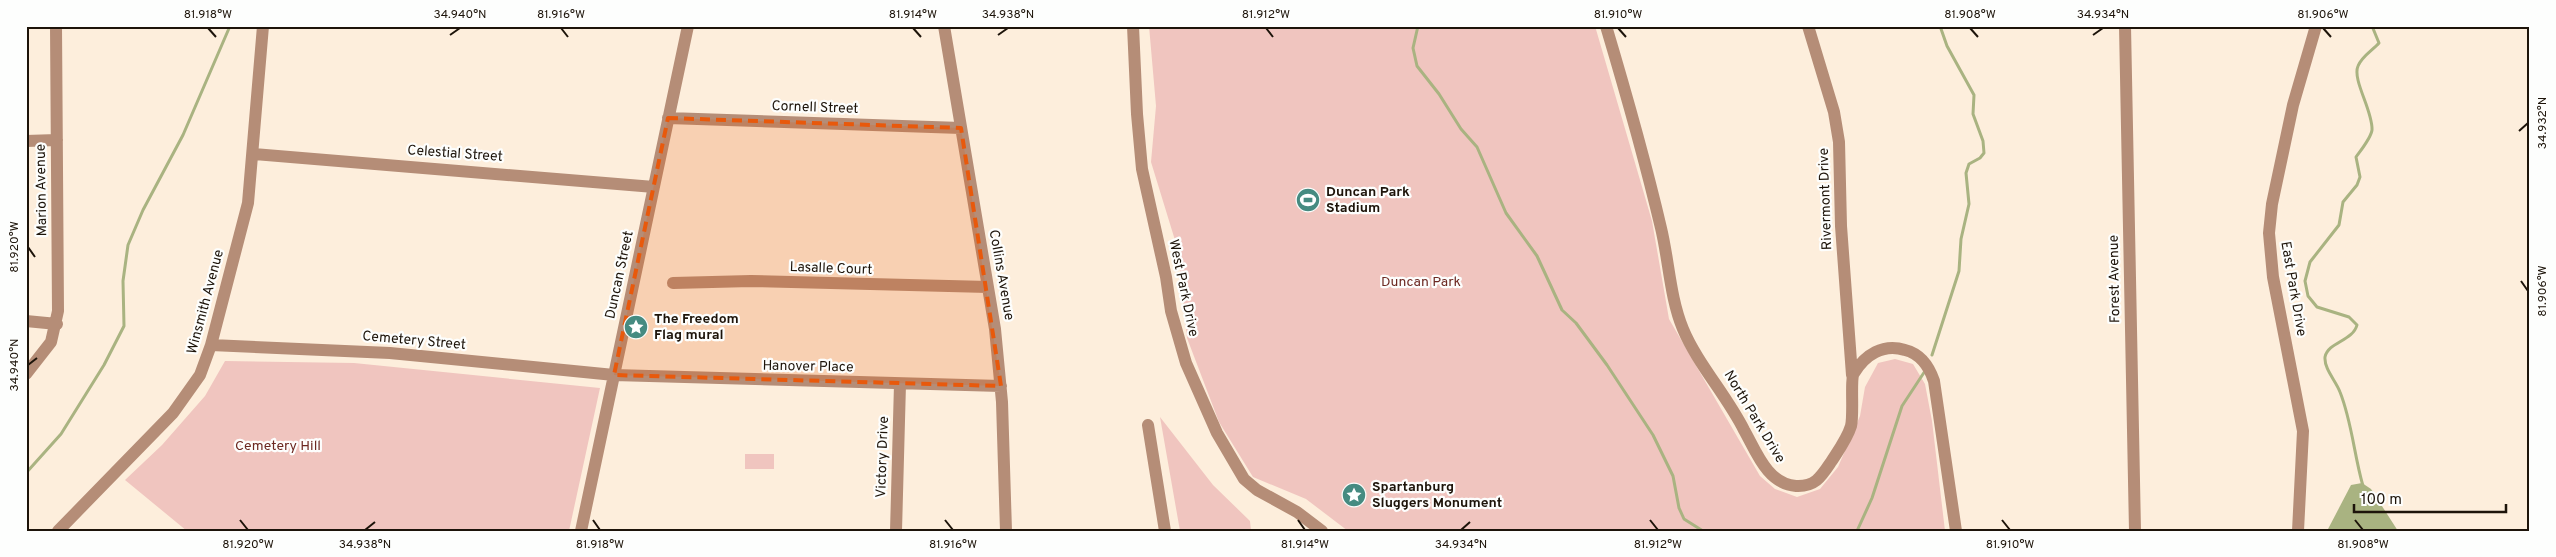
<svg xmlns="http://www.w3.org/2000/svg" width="2556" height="557" font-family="Overpass,sans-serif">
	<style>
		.green { fill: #f0c5bf }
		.water { fill: #a9b381 }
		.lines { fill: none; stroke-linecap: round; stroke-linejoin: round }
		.stream { stroke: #a9b381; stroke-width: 3 }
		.minor { stroke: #b58d77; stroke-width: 12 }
		.marked { fill: #e8590c; fill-opacity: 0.2; stroke: #e8590c; stroke-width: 4; stroke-dasharray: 10 6; stroke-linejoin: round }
		.ticks { fill: none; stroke: #1d140a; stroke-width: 2 }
		.labels { text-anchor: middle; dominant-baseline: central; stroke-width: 4.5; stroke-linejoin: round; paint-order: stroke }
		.street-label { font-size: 14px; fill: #1d140a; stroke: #fdfefd }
		.poi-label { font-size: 14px; font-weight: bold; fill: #1d140a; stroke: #fdfefd; text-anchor: start }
		.park-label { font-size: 14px; fill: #6c2821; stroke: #fdfefd }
		.neatline { fill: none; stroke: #1d140a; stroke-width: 2 }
		.ticks-label { font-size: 12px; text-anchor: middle; fill: #1d140a }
	</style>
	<rect width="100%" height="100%" fill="#fdeedc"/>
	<path class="green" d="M 1149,26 L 1595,26 L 1652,221 L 1669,319 L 1760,476 L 1775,489 L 1797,497 L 1820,489 L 1838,467 L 1860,416 L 1865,387 L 1878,363 L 1895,359 L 1913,364 L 1925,384 L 1932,421 L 1945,531 L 1348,531 L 1306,499 L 1253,477 L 1219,422 L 1187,338 L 1178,250 L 1151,162 L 1156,106 Z
		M 225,361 L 354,363 L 600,388 L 569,531 L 187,531 L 125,480 L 162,445 L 205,396 Z
		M 1160,417 L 1213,485 L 1250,521 L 1251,531 L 1180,531 Z
		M 745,454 L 774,454 L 774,469 L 745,469 Z"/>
	<path class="water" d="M 2362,483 L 2371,489 L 2398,531 L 2327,531 L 2351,485 Z"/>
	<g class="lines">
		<path class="stream" d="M 1418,26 L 1413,48 L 1417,66 L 1439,94 L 1461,129 L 1477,147 L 1506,213 L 1537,256 L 1562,310 L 1576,323 L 1607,365 L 1653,435 L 1673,476 L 1679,508 L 1684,519 L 1703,531
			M 1932,355 L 1959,271 L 1961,239 L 1969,204 L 1966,173 L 1969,164 L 1980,158 L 1984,153 L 1983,141 L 1973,114 L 1974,95 L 1947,46 L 1940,26
			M 26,473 L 61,434 L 104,365 L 124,326 L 123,281 L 128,245 L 143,210 L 183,135 L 230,26
			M 2363,486 C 2354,455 2352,422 2340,392 C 2336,381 2324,369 2325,357 C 2328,342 2353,341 2357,325 L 2349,317 L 2317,307 L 2308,296 L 2305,281 L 2310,262 L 2339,225 L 2343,202 L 2357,185 L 2360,177 L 2356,157 C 2361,150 2371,138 2372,130 C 2373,111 2352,80 2358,66 C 2362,56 2373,50 2379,43 L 2372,26
			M 1857,531 L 1872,498 L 1902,406 L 1925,371"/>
		<path class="minor" d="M 944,26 L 995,329 L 1002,402 L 1006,531
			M 1133,26 L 1137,114 L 1142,169 L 1166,277 L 1171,311 L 1186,363 L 1217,433 L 1244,479 L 1257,490 L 1297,512 L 1322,531
			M 1606,26 C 1626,93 1645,160 1661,228 C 1669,261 1670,298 1683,329 C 1697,363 1727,396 1744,430 C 1756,451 1767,484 1796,486 C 1815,487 1821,477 1831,462 C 1838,451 1847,439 1851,426 C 1854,414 1850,379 1854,373 C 1865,355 1883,343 1905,350 C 1921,354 1929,366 1934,381 L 1956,531
			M 1808,26 L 1834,112 L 1839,142 L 1841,226 L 1852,375
			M 2125,26 L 2135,531
			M 668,118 L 961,128
			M 26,141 L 57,140
			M 253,154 L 654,187
			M 673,283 L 751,281 L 988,287
			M 26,321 L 57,324
			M 211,345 L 390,353 L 614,375 L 1001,386
			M 26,374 L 51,342 L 58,311 L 56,26
			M 1148,425 L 1165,531
			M 58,531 L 173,413 L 200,375 L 211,345 L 248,203 L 263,26
			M 581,531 L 688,26
			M 896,531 L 900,384
			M 2298,531 L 2303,431 L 2273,277 L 2269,233 L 2272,204 L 2293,105 L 2316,26"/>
	</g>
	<path class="marked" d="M 668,118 L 961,128 L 1001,386 L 614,375 Z"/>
	<path class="ticks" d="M 208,28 L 216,37M 561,28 L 568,37M 913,28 L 921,37M 1266,28 L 1273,37M 1618,28 L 1626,37M 1970,28 L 1978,37M 2323,28 L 2331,37M 450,35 L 460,28M 998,35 L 1008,28M 2093,35 L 2103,28M 2519,131 L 2528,123M 28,247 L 35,257M 2521,281 L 2528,291M 28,365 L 37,358M 240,520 L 248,530M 593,520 L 600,530M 945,520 L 953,530M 1298,520 L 1305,530M 1650,520 L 1658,530M 2002,520 L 2010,530M 2355,520 L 2363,530M 365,530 L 375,522M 1461,530 L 1470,522"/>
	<defs>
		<g id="stadium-disc" transform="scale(1.25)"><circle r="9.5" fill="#468b81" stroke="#fdfefd"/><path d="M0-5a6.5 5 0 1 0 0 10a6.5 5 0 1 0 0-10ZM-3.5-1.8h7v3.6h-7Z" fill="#fff"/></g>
		<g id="sight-disc" transform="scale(1.25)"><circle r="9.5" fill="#468b81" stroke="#fdfefd"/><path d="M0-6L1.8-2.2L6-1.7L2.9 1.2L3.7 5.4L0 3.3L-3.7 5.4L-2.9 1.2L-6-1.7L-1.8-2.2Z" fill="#fff"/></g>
	</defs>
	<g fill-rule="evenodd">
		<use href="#stadium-disc" x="1308" y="200"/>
		<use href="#sight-disc" x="636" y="327"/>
		<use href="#sight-disc" x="1354" y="495"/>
	</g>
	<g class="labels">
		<g class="street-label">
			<text transform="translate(815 108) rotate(2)">Cornell Street</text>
			<text transform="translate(455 154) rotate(4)">Celestial Street</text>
			<text transform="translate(42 190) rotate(-91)">Marion Avenue</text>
			<text transform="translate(1826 199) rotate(-92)">Rivermont Drive</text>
			<text transform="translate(831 269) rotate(2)">Lasalle Court</text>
			<text transform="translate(620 275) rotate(-78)">Duncan Street</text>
			<text transform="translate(1001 275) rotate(80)">Collins Avenue</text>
			<text transform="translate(2115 279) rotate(-91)">Forest Avenue</text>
			<text transform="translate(1183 288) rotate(78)">West Park Drive</text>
			<text transform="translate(2293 289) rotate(80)">East Park Drive</text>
			<text transform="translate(206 302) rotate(-75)">Winsmith Avenue</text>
			<text transform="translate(414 341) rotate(5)">Cemetery Street</text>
			<text transform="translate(808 367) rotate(1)">Hanover Place</text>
			<text transform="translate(1754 417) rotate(59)">North Park Drive</text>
			<text transform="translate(883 457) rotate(-88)">Victory Drive</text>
		</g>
		<g class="poi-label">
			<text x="1326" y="192">Duncan Park<tspan x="1326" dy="16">Stadium</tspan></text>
			<text x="654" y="319">The Freedom<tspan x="654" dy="16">Flag mural</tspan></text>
			<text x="1372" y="487">Spartanburg<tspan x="1372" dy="16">Sluggers Monument</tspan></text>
		</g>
		<g class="park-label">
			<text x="1421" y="282">Duncan Park</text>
			<text x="278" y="446">Cemetery Hill</text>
		</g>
	</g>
	<rect width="2556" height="557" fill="none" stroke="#fdfefd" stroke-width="55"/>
	<path d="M2354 504v8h152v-8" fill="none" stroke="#1d140a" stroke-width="2.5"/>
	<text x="2361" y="504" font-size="15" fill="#1d140a" stroke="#fdfefd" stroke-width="4" paint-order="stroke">100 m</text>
	<rect x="28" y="28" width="2500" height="502" class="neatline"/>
	<g class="ticks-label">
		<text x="208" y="18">81.918°W</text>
		<text x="460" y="18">34.940°N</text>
		<text x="561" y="18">81.916°W</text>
		<text x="913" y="18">81.914°W</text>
		<text x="1008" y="18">34.938°N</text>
		<text x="1266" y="18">81.912°W</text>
		<text x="1618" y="18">81.910°W</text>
		<text x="1970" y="18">81.908°W</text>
		<text x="2103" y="18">34.934°N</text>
		<text x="2323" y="18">81.906°W</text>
		<text transform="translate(2542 123) rotate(-90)" y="4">34.932°N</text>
		<text transform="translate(14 247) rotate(-90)" y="4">81.920°W</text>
		<text transform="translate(2542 291) rotate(-90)" y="4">81.906°W</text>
		<text transform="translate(14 365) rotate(-90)" y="4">34.940°N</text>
		<text x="248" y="548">81.920°W</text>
		<text x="365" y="548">34.938°N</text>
		<text x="600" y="548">81.918°W</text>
		<text x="953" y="548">81.916°W</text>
		<text x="1305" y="548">81.914°W</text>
		<text x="1461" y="548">34.934°N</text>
		<text x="1658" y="548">81.912°W</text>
		<text x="2010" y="548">81.910°W</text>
		<text x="2363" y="548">81.908°W</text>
	</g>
</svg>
